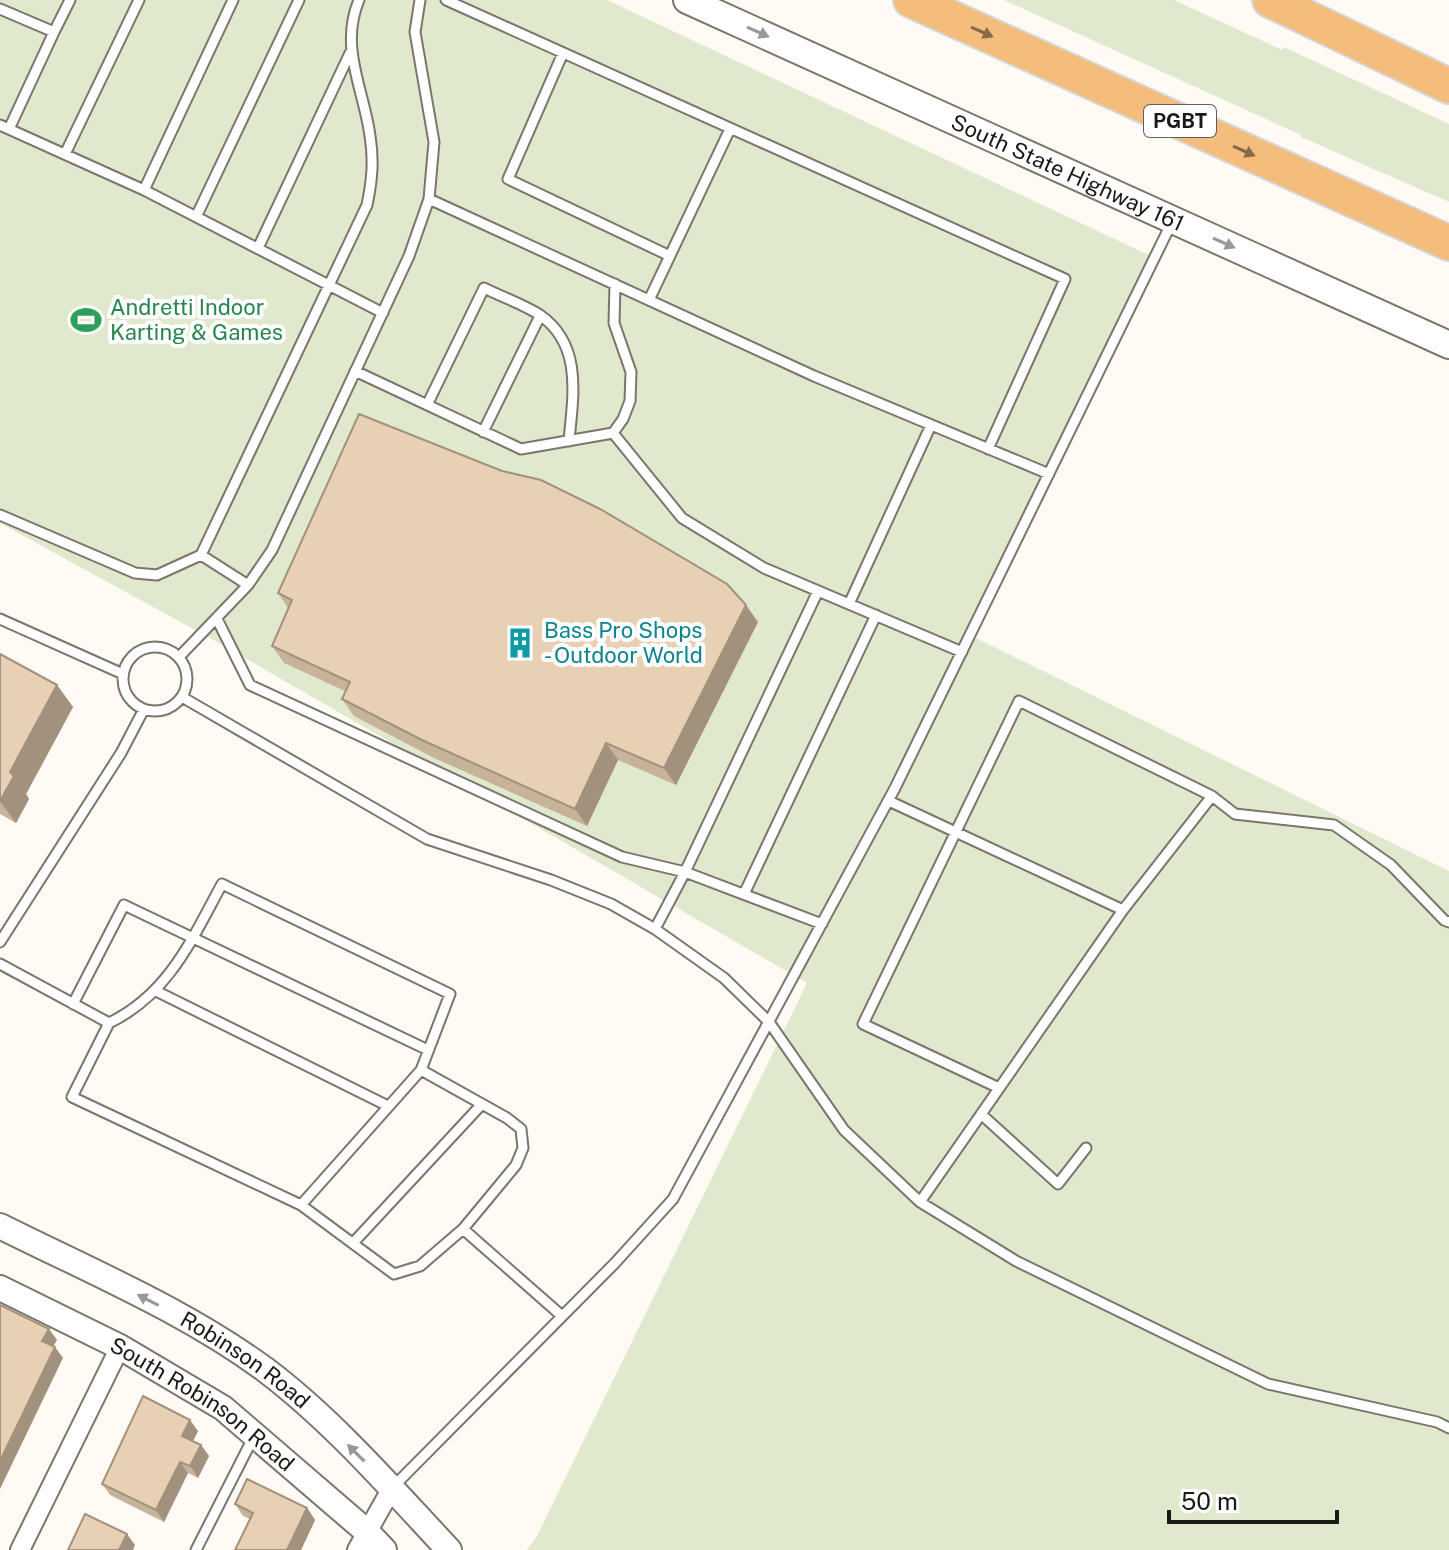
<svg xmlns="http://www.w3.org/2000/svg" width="1449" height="1550" font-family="'Public Sans',sans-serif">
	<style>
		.green { fill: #e0e9cd }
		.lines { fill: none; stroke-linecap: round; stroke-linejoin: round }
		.service-casing { stroke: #7c756c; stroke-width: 13 }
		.minor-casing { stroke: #7c756c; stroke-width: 22 }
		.tertiary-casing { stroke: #7c756c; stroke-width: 28 }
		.secondary-casing { stroke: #7c756c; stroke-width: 30 }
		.motorway-casing { stroke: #d6d6d5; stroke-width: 38 }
		.service { stroke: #fff; stroke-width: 9 }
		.minor { stroke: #fff; stroke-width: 18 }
		.tertiary { stroke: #fff; stroke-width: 24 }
		.secondary { stroke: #fff; stroke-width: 26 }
		.motorway { stroke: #f4bd7b; stroke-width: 34 }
		.wall { fill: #c7b39a }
		.shaded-wall { fill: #a2927d }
		.building { fill: #e7d0b3; stroke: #a2927d; stroke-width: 2 }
		.oneway { fill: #989896 }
		.oneway2 { fill: #886b48 }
		.labels { text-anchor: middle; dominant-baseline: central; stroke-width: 8; stroke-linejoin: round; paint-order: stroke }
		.shield { fill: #fff; stroke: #5f5e5b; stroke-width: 2 }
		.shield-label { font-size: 20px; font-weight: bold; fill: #1b1915 }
		.street-label { font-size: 22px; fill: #1b1915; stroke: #fff }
		.leisure-label { font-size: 22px; fill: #27864d; stroke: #fff; text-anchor: start }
		.culture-label { font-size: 22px; fill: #0d838f; stroke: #fff; text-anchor: start }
	</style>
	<rect width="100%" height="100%" fill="#fffaf4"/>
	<path class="green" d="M 0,0 L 607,0 L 1157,259 L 974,637 L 1449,871 L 1449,1550 L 527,1550 L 538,1534 L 807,983 L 226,647 L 0,523 Z
		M 1004,0 L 1174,0 L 1282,50 L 1284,47 L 1449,124 L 1449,202 L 1301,137 L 1301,135 Z"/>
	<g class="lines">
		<g class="service-casing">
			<path id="service" d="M 446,0 L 1065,279 L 988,449
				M 0,9 L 54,32 L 70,0
				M 563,53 L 508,179 L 670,256
				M 0,125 L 144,190 L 383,313
				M 9,129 L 54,32
				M 65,154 L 139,0
				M 144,190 L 233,0
				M 429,199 L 814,376 L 1049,474
				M 196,217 L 299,0
				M 258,248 L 350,53
				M 649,300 L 730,129
				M 355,371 L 521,449 L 613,433 L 623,419 L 630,401 L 631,372 L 614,323 L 615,284
				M 427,405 L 484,288 C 502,297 523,304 540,315 C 583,345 573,396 569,441
				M 483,432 L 540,316
				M 613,433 L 682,518 L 764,568 L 962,652
				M 0,515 L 135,573 L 157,575 L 201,555 L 248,585
				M 201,555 L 367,205 C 372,181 374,161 370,136 C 364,90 339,47 359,0
				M 818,591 L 685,872 L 822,924
				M 849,604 L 931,425
				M 0,619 L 123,674
				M 217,619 L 250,685 L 622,857 L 685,872 L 655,929
				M123 679a32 32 0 1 1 64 0a32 32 0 1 1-64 0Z
				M 179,657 L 248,585 L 272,550 L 409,256 L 429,199 L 434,142 L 415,32 L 420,0
				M 182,697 L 427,839 L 551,880 L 611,904 L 655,929 L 724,978 L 769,1022 L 844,1130 L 920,1202
				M 1212,796 L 1235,814 L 1334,825 L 1391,865 L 1444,920 L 1449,922
				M 889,801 L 1123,910 L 920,1202 L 1016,1261 L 1268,1384 L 1437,1422 L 1449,1428
				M 744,894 L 876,615
				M 0,942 L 121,753 L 144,709
				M 0,964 L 109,1023 C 169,994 192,939 222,884 L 450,994 L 421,1070 L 507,1118 L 521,1129 L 523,1148 L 516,1165 L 463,1229 L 562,1316
				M 156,991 L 388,1106
				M 73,1004 L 124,905 L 428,1050
				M 109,1023 L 72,1097 L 301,1205 L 394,1274 L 420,1266 L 463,1229
				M 999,1088 L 863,1024 L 1019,701 L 1212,796 L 1123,910
				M 981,1114 L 1058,1184 L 1086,1148
				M 301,1205 L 421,1070
				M 353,1243 L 482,1104
				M 392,1488 L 615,1263 L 673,1199 L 895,788 L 1172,222
				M 196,1550 L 254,1436"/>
		</g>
		<g class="minor-casing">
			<path id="minor" d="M 20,1550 L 120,1347
				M 357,1550 L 392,1488"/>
		</g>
		<g class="tertiary-casing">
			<g id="tertiary">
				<path id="s1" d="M 0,1226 C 90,1271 186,1311 267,1371 C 334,1422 391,1488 449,1550"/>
				<path id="s2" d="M 0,1288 L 120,1347 L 223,1408 L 366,1531 L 384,1550"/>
			</g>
		</g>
		<g class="secondary-casing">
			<g id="secondary">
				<path id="s3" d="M 687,0 L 1449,345"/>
			</g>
		</g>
		<g class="motorway-casing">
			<path id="motorway" d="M 911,0 L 1449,243
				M 1270,0 L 1449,86"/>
		</g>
		<use href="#service" class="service"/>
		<use href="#minor" class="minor"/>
		<use href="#tertiary" class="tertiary"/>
		<use href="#secondary" class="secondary"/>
		<use href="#motorway" class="motorway"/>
	</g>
	<path class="wall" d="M 278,593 L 758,622 L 676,785 L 618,760 L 587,826 L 434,758 L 354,716 L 342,699 L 345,691 L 284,663 L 272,646 L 288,608 Z
		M 0,654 L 57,685 L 73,707 L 26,794 L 29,799 L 16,823 L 0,814 Z
		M 198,1431 L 193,1441 L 201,1445 L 209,1456 L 198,1478 L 188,1473 L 164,1522 L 110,1495 L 102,1484 Z
		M 235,1504 L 307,1508 L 315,1520 L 301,1550 L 235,1550 L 250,1519 L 243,1516 Z"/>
	<path class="shaded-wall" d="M 746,605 L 758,622 L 676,785 L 664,768 Z
		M 57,685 L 73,707 L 26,794 L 29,799 L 16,823 L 0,801 L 10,772 Z
		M 606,743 L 618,760 L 587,826 L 575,809 Z
		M 49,1329 L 57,1340 L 50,1352 L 42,1341 Z
		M 55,1347 L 63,1358 L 0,1489 L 0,1461 Z
		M 190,1420 L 198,1431 L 190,1447 L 182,1436 Z
		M 201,1445 L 209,1456 L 198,1478 L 190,1466 Z
		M 180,1462 L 188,1473 L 164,1522 L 156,1510 Z
		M 307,1508 L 315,1520 L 301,1550 L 287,1550 Z
		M 127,1534 L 135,1545 L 133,1550 L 119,1550 Z"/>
	<path class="building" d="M 359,414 L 502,471 L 541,480 L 600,509 L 727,584 L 746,605 L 664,768 L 606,743 L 575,809 L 422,740 L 342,699 L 350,682 L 272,646 L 292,600 L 278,593 Z
		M 0,654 L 57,685 L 10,772 L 14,776 L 0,801 Z
		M 0,1305 L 49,1329 L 42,1341 L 55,1347 L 0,1461 Z
		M 143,1396 L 190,1420 L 182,1436 L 201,1445 L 190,1466 L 180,1462 L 156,1510 L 102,1484 Z
		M 247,1479 L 307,1508 L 287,1550 L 235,1550 L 253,1513 L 235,1504 Z
		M 85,1514 L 127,1534 L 119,1550 L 68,1550 Z"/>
	<defs><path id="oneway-solid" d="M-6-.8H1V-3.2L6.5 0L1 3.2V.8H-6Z" transform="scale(2)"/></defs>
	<g class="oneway">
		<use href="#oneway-solid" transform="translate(758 32) rotate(24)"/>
		<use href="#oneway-solid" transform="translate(1224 243) rotate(24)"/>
		<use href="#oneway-solid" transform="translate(148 1300) rotate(-153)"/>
		<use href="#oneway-solid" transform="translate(356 1453) rotate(-135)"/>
	</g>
	<g class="oneway2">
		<use href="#oneway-solid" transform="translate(982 32) rotate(24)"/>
		<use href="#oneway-solid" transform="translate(1244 151) rotate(24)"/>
	</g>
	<defs>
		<g id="stadium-bare" transform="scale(2.4)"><path d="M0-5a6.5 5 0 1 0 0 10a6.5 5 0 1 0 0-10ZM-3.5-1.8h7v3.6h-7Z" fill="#2e9e5b" stroke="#fff" stroke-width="2.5" paint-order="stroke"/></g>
		<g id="building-bare" transform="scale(2.4)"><path d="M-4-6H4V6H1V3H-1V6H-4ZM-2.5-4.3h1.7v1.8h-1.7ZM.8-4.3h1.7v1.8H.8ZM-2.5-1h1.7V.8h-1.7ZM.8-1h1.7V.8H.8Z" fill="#0f9aa8" stroke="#fff" stroke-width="2.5" paint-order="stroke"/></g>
	</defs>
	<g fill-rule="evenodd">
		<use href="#stadium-bare" x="86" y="320"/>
		<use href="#building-bare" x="520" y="643"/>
	</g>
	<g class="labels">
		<rect class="shield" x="1144" y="105" width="72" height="32" rx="6"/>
		<g class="shield-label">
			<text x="1180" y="121">PGBT</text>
		</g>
		<g class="street-label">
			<text stroke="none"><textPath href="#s3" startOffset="418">South State Highway 161</textPath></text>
			<text stroke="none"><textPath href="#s1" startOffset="280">Robinson Road</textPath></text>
			<text stroke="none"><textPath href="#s2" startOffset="234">South Robinson Road</textPath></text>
		</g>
		<g class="leisure-label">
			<text x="110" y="307">Andretti Indoor<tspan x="110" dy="25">Karting &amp; Games</tspan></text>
		</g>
		<g class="culture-label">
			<text x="544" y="630">Bass Pro Shops<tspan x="544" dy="25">- Outdoor World</tspan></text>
		</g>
	</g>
	<path d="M1169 1510v12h168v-12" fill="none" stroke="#1b1915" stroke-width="4"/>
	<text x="1181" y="1510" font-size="24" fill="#1b1915" stroke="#ffffff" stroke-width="6" paint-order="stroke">50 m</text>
</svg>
